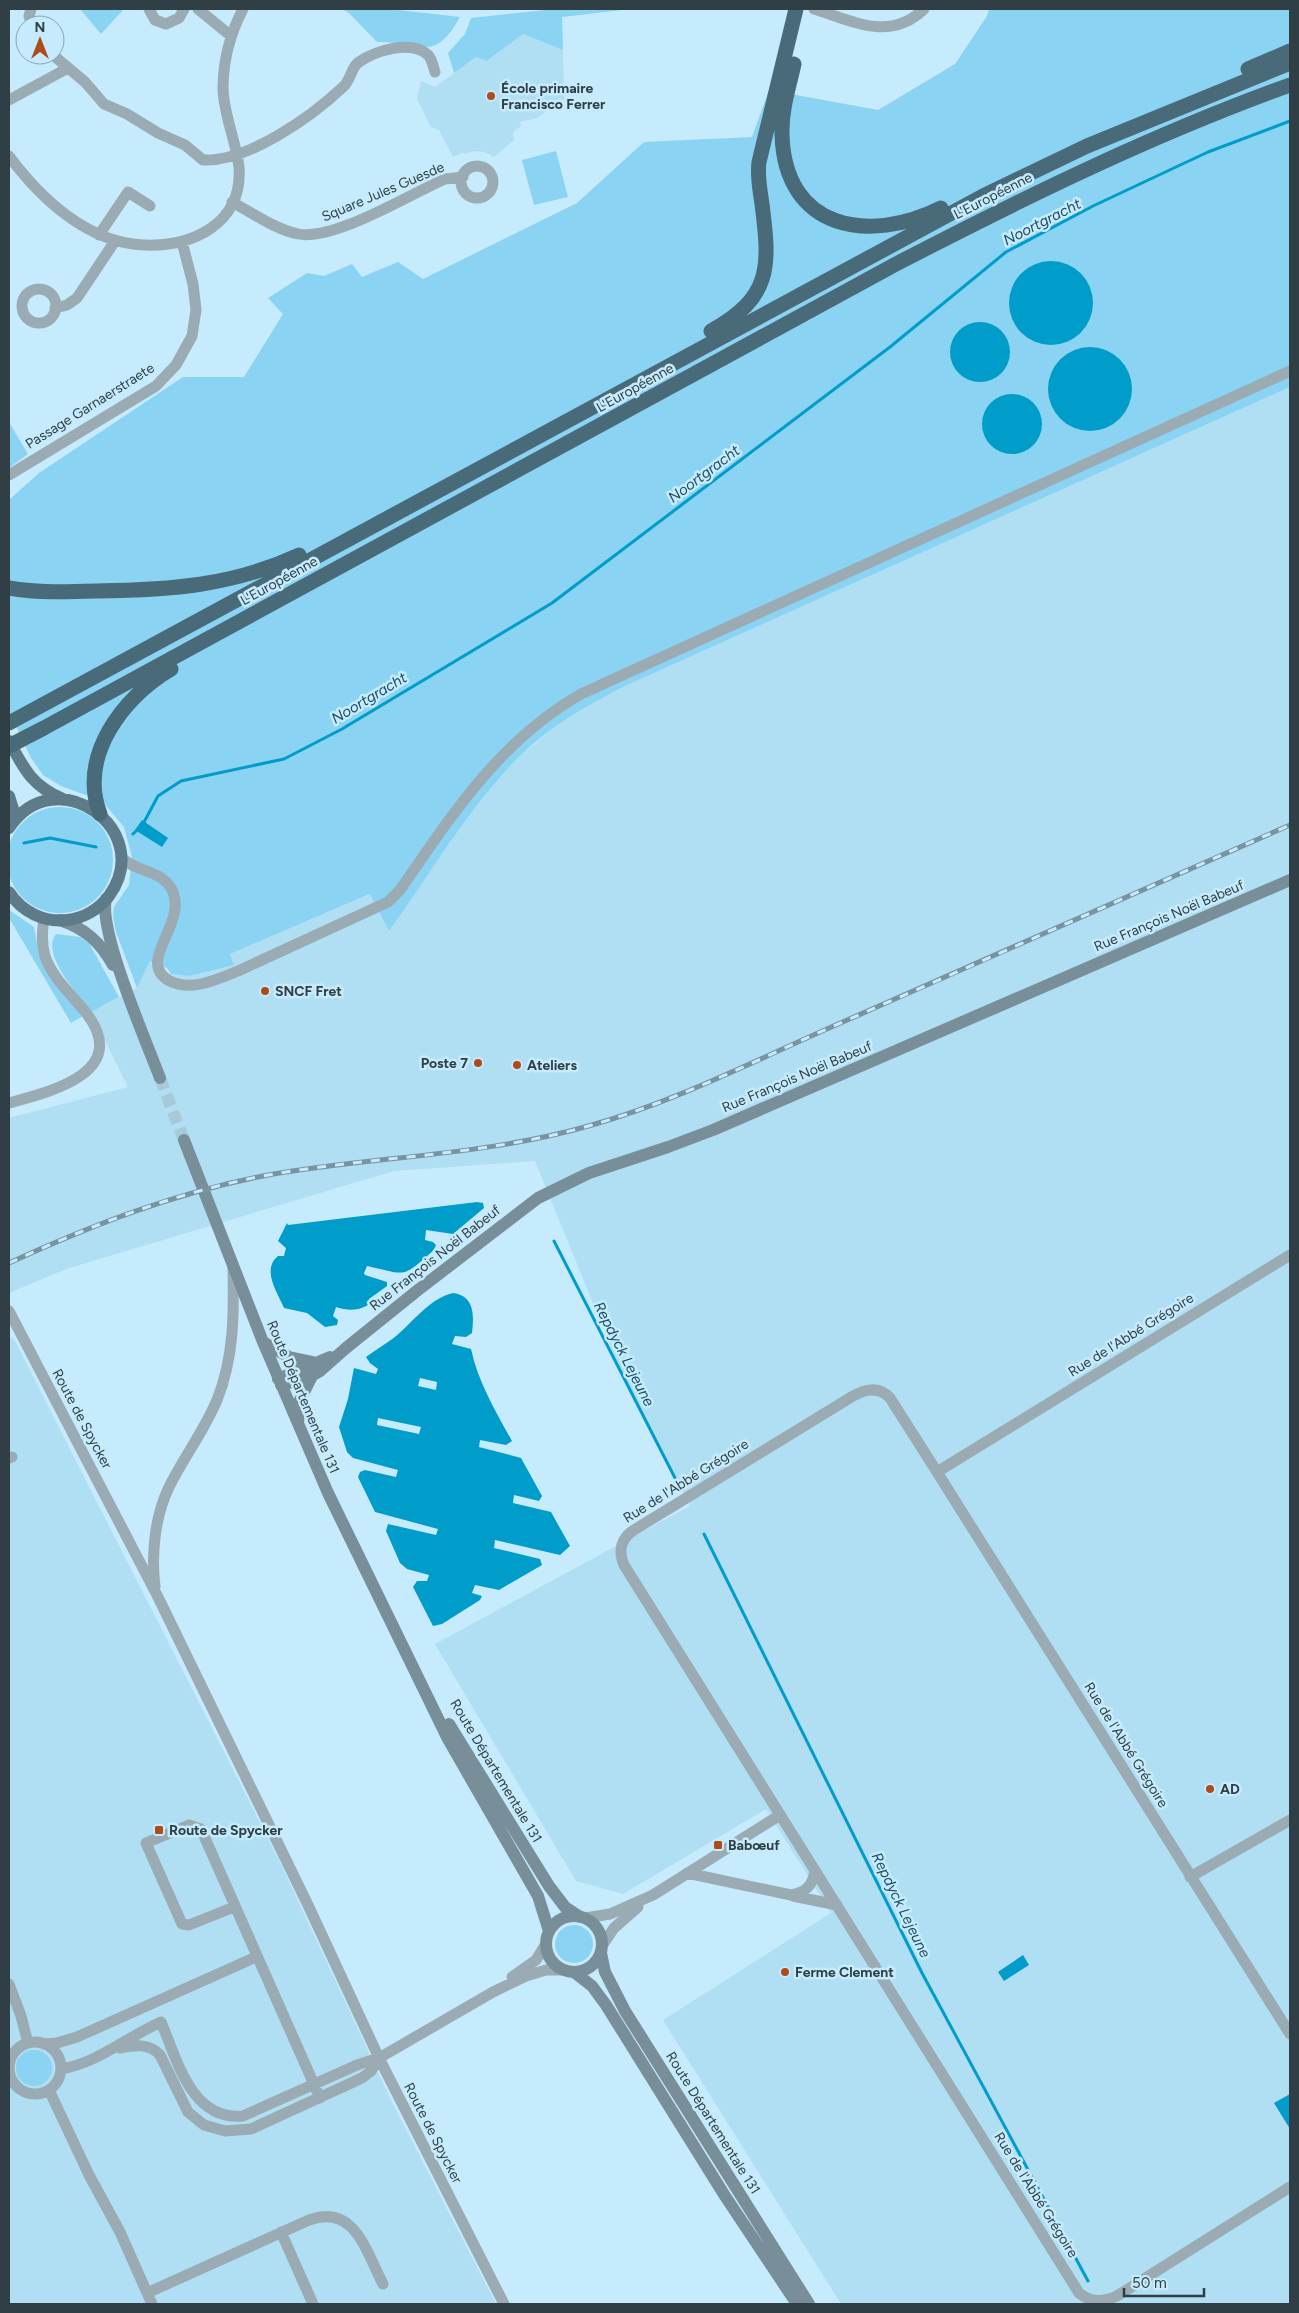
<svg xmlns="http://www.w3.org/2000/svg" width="1299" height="2313" font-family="Figtree,sans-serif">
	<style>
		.built { fill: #b0def3 }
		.green { fill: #8bd3f3 }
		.water { fill: #009cca; fill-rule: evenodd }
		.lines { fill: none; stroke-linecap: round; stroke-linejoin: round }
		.stream { stroke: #009cca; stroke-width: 3 }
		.secondary-tunnel { stroke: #a7c9d8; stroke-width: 12; stroke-dasharray: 12 6; stroke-linecap: butt }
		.street { stroke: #9babb3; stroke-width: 11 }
		.secondary { stroke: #788f9a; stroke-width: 12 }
		.primary { stroke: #5e7b89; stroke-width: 12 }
		.highway { stroke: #486a79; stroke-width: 15 }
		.rail-casing { stroke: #79939f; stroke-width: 5 }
		.rail { stroke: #c5ebfd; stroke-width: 3; stroke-dasharray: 9; stroke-linecap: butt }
		.highway-bridge { stroke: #486a79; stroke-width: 15 }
		.poi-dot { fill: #af4a19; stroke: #c5ebfd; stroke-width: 2 }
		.labels { text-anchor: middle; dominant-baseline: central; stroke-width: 5; stroke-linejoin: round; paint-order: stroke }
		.poi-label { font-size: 14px; font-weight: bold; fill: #303f46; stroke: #c5ebfd; text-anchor: start }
		.street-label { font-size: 14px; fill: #303f46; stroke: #c5ebfd }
		.water-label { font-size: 15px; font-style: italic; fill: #1c4e62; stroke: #c5ebfd }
	</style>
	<rect width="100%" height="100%" fill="#c5ebfd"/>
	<path class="built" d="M 523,34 L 563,50 L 564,99 L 537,118 L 520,122 L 521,126 L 513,132 L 514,140 L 494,157 L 485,152 L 475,151 L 464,154 L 463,152 L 453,157 L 439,130 L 431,127 L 417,99 L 421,81 L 435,87 L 476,57 L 488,61 Z
		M 1290,387 L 1290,2304 L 841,2304 L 663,2020 L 831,1913 L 766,1809 L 623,1894 L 576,1881 L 435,1644 L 690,1506 L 617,1362 L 535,1161 L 394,1171 L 66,1269 L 9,1293 L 9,1118 L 128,1087 L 91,1012 L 137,988 L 150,961 L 171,974 L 190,976 L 234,965 L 230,954 L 371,894 L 389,931 L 469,814 L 488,790 L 522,754 L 556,726 L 587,706 L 625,686 Z
		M 13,1337 L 280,1862 L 393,2104 L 496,2304 L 9,2304 L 9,1339 Z"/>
	<path class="green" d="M 80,9 L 124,9 L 101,34 Z
		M 342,9 L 389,9 L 460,17 C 433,65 421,41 377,42 L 349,13 Z
		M 554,9 L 632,9 L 562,17 L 563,50 L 523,34 L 487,61 L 476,57 L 454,73 L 448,53 L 465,34 L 471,18 Z
		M 989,9 L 1290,9 L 1290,387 L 625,686 C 588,705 550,726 521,755 C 468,807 432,872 389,931 L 370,894 L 230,954 L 234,965 L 190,976 L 171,974 L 167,968 L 150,961 L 137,988 L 116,932 L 113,916 L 114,907 L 129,885 L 132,857 L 124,827 L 102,801 L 61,786 L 43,775 L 31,758 L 9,711 L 9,500 L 39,473 L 183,377 L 244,377 L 283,314 L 268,298 L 307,273 L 324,276 L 352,264 L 362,277 L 398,262 L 423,279 L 577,203 L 644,142 L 752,137 L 769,90 L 878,110 L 955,64 L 987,16 Z
		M 556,151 L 568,197 L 534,205 L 522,160 Z
		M 9,422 L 28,454 L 9,468 Z
		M7 860a53 53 0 1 1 106 0a53 53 0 1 1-106 0Z
		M 9,910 L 34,927 L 39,954 L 83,1016 L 71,1023 L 9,918 Z
		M 56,934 L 80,937 L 89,943 L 119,997 L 91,1012 C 79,996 40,954 56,934 Z
		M555 1944a19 19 0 1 1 38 0a19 19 0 1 1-38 0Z
		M16 2068a18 18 0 1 1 36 0a18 18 0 1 1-36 0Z"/>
	<path class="water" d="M1009 303a42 42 0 1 1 84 0a42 42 0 1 1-84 0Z
		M950 352a30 30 0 1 1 60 0a30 30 0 1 1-60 0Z
		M1048 389a42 42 0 1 1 84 0a42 42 0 1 1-84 0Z
		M982 424a30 30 0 1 1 60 0a30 30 0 1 1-60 0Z
		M 142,820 L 168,838 L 162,847 L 135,830 Z
		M 477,1202 L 483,1203 L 484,1208 L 453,1234 L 426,1230 L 425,1240 L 433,1242 L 436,1245 L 434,1250 C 401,1279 408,1275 367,1266 L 364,1273 L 365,1275 L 387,1282 L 387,1286 L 369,1299 L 368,1305 C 357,1311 348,1311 336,1307 L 333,1316 L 338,1320 L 337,1325 L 325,1327 L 307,1313 L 284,1308 C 278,1293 261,1270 278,1256 L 284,1256 L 286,1248 L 278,1241 L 287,1223 L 288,1225 Z
		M 453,1293 C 475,1296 474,1316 472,1333 L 466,1337 L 455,1336 L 452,1344 L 471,1349 C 478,1382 496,1412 512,1441 L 506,1445 L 480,1440 L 479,1447 L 521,1458 L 542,1496 L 539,1501 L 514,1495 L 513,1503 L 551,1512 L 570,1546 L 560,1555 L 495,1540 L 494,1548 L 540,1559 L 542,1565 L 499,1590 L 475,1585 L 472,1593 L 482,1596 L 480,1600 L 442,1624 L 433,1626 L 413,1587 L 417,1581 L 427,1581 L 429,1575 L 407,1569 L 400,1563 L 386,1531 L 388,1524 L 436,1535 L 438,1529 L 375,1512 L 358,1477 L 360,1472 L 365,1470 L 396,1477 L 398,1470 L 353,1458 L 347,1452 L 339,1427 L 348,1399 L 354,1368 L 376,1374 L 378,1369 L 370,1363 L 366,1357 C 375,1350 386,1344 395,1337 C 412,1323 430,1298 453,1293 ZM 420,1378 L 437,1382 L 436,1390 L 418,1386 ZM 378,1418 L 421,1427 L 419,1434 L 377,1425 Z
		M 1023,1955 L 1029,1965 L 1004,1981 L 998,1972 Z
		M 1290,2094 L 1290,2129 L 1274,2103 Z"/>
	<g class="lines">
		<path class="stream" d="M 143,824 L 158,796 L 181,781 L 284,759 L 342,729 L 552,603 L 890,347 L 1006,252 L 1093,206 L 1208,152 L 1290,121
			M 133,834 L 139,828
			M 24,843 L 50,838 L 96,847
			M 554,1241 L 675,1478
			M 704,1534 L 922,1973 L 1088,2281"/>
		<path class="secondary-tunnel" d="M 160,1078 L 184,1140"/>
		<path class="street" d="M 31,9 L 29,16 L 32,25
			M 149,9 L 155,20 L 166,24 L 179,18 L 184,9
			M 198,9 L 231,36
			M 814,9 C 853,21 890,42 924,9
			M 53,55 L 85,82 L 104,104 L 127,114 L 158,133 L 185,145 L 203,160 C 248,162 311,117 343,87 C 351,80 351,67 359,62 C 375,51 411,39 428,55 C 432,59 433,66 435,72
			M 9,100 L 68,68
			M 9,156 C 41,199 88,243 144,245 C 192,247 243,224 239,167 C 236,141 224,116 223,89 C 223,60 230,34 243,9
			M461 182a16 16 0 1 1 32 0a16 16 0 1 1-32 0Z
			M 232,202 C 252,213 275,229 298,234 C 334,241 408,195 445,179 L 463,177
			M 99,235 L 128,192 L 150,206
			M22 306a17 17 0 1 1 34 0a17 17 0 1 1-34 0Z
			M 55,308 L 67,305 L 77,298 L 115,241
			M 9,475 L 156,386 L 176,365 L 192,336 L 196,310 L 193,284 L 182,242
			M 121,857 C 136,873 163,869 173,892 C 186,925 137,961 168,980 C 190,993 218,979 238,971 L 388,902 L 400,890 C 451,816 500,740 581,694 L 1290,371
			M 9,1103 C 49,1092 131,1073 87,1014 C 73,996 52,978 45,956 C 41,943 42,931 44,918
			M 1290,1255 L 937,1472 L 890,1398 C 879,1386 865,1389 853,1396 L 634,1530 C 621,1538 618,1551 624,1565 L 1079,2293 C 1091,2303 1103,2302 1117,2296 L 1290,2187
			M 9,1311 L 157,1595 L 308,1905 L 379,2058 L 504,2304
			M 9,1458 L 12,1457
			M 937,1472 L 1290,2034
			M 155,1587 C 151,1554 155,1516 169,1487 C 184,1457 204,1431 217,1400 C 234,1358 234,1314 233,1269
			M 687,1873 L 791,1895 C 806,1893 813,1885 815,1870
			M 1190,1877 L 1290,1820
			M 793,1896 L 837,1905
			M 234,1907 L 189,1925 L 182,1924 L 146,1843 L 189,1825 L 201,1829 L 320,2098
			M 585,1918 L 610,1914 L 653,1895 L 780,1815
			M 602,1946 L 614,1928 L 638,1907
			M 512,1977 L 536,1960 L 546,1944
			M 9,1984 L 21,2016 L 28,2043
			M9 2068a26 26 0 1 1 52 0a26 26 0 1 1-52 0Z
			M 44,2044 L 57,2043 L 77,2037 L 256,1957
			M 120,2048 C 135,2045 149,2043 160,2055 L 188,2112 L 204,2125 L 225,2131 L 251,2129 L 362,2078 L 371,2071 L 379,2058
			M 61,2069 C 98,2063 127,2037 161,2022 C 177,2059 191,2121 243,2116 L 357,2065 L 379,2058 L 493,1992 L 526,1976 L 546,1970 L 562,1970
			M 49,2090 L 89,2175 L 120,2232 L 152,2304
			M 281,2232 L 313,2304
			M 147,2293 L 309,2220 C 355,2203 366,2252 383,2284"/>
		<path class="secondary" d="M 106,899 C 98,931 147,1043 160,1078
			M 60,920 C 86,929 100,942 113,965
			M 184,1140 L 263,1342 L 328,1493 L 448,1739 L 538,1896 L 549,1931
			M 263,1342 L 289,1357 L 313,1362
			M 278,1379 L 330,1357
			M 281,1385 L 306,1379 L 320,1371 L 346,1348 L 418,1290 L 538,1198 L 589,1173 L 668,1147 L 713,1130 L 1290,880
			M 298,1423 L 300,1400 L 312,1376
			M 449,1724 L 549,1886 L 565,1907 L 580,1917
			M546 1944a28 28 0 1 1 56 0a28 28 0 1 1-56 0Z
			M 601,1953 L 605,1972 L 625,2011 L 809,2304
			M 574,1972 L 592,1986 L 606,2005 L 725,2196 L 797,2304"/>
		<path class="primary" d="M 9,741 C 24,769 32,786 63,799
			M 9,796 L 13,809 L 13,822
			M 9,828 C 55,758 157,830 109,896 C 99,909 84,918 68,920 C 44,923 22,912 9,892"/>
		<path class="highway" d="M 794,64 C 789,87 781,111 782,135 C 785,230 869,244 941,208
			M 1248,69 L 1290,51
			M 711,331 C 772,297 770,267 762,204 C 760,190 757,176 759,162 L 796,9
			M 9,588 C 38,593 67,592 97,591 C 170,590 232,586 299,555
			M 9,723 L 983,196 L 1087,146 L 1290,63
			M 42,729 L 896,264 C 1025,197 1154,134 1290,85
			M 100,814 C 78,756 123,697 171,669"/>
		<g class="rail-casing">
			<path id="rail" d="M 9,1263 C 92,1225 177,1192 268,1175 C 375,1156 486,1156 592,1125 C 680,1100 762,1057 845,1021 C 994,956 1142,890 1290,825"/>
		</g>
		<use href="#rail" class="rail"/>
		<path class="highway-bridge" d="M 9,746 L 42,729"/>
	</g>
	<g class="poi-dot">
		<circle cx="491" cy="96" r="5"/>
		<circle cx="265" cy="991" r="5"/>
		<circle cx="478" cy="1063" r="5"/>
		<circle cx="517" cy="1065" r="5"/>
		<circle cx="1210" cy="1789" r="5"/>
		<rect x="154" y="1825" width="10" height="10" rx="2.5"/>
		<rect x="713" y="1840" width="10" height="10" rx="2.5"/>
		<circle cx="785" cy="1972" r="5"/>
	</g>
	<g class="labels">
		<g class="poi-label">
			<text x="501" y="88">École primaire<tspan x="501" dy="16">Francisco Ferrer</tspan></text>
			<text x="275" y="991">SNCF Fret</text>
			<text x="468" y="1063" text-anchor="end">Poste 7</text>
			<text x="527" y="1065">Ateliers</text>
			<text x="1220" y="1789">AD</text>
			<text x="169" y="1830">Route de Spycker</text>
			<text x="728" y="1845">Babœuf</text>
			<text x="795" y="1972">Ferme Clement</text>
		</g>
		<g class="street-label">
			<text transform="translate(383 192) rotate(-23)">Square Jules Guesde</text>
			<text transform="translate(993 196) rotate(-27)">L'Européenne</text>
			<text transform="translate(635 388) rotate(-29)">L'Européenne</text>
			<text transform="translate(90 406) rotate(-32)">Passage Garnaerstraete</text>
			<text transform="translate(279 581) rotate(-29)">L'Européenne</text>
			<text transform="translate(1169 916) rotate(-23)">Rue François Noël Babeuf</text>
			<text transform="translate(797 1077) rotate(-23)">Rue François Noël Babeuf</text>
			<text transform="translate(435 1258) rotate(-38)">Rue François Noël Babeuf</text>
			<text transform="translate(1131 1335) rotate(-32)">Rue de l'Abbé Grégoire</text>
			<text transform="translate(303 1397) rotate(67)">Route Départementale 131</text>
			<text transform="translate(82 1419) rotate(62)">Route de Spycker</text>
			<text transform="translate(686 1481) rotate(-32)">Rue de l'Abbé Grégoire</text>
			<text transform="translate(1126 1745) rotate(58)">Rue de l'Abbé Grégoire</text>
			<text transform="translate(496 1771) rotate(59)">Route Départementale 131</text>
			<text transform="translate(713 2123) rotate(58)">Route Départementale 131</text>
			<text transform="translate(433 2133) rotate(63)">Route de Spycker</text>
			<text transform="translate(1036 2195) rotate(58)">Rue de l'Abbé Grégoire</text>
		</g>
		<g class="water-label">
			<text transform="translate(1042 222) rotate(-27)">Noortgracht</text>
			<text transform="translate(704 474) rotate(-37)">Noortgracht</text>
			<text transform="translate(369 698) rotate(-31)">Noortgracht</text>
			<text transform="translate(624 1354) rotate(63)">Repdyck Lejeune</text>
			<text transform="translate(901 1905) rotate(64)">Repdyck Lejeune</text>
		</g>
	</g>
	<rect width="1299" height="2313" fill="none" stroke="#303f46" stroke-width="20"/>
	<g transform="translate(40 40)"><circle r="24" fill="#c5ebfd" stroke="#89a6b4"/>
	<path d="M0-4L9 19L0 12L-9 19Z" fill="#af4a19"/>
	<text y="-8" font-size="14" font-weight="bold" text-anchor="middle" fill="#303f46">N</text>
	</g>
	<path d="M1124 2288v8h80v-8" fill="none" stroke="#303f46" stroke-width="2.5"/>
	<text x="1132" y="2288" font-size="15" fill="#303f46" stroke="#c5ebfd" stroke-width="4" paint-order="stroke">50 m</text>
</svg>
